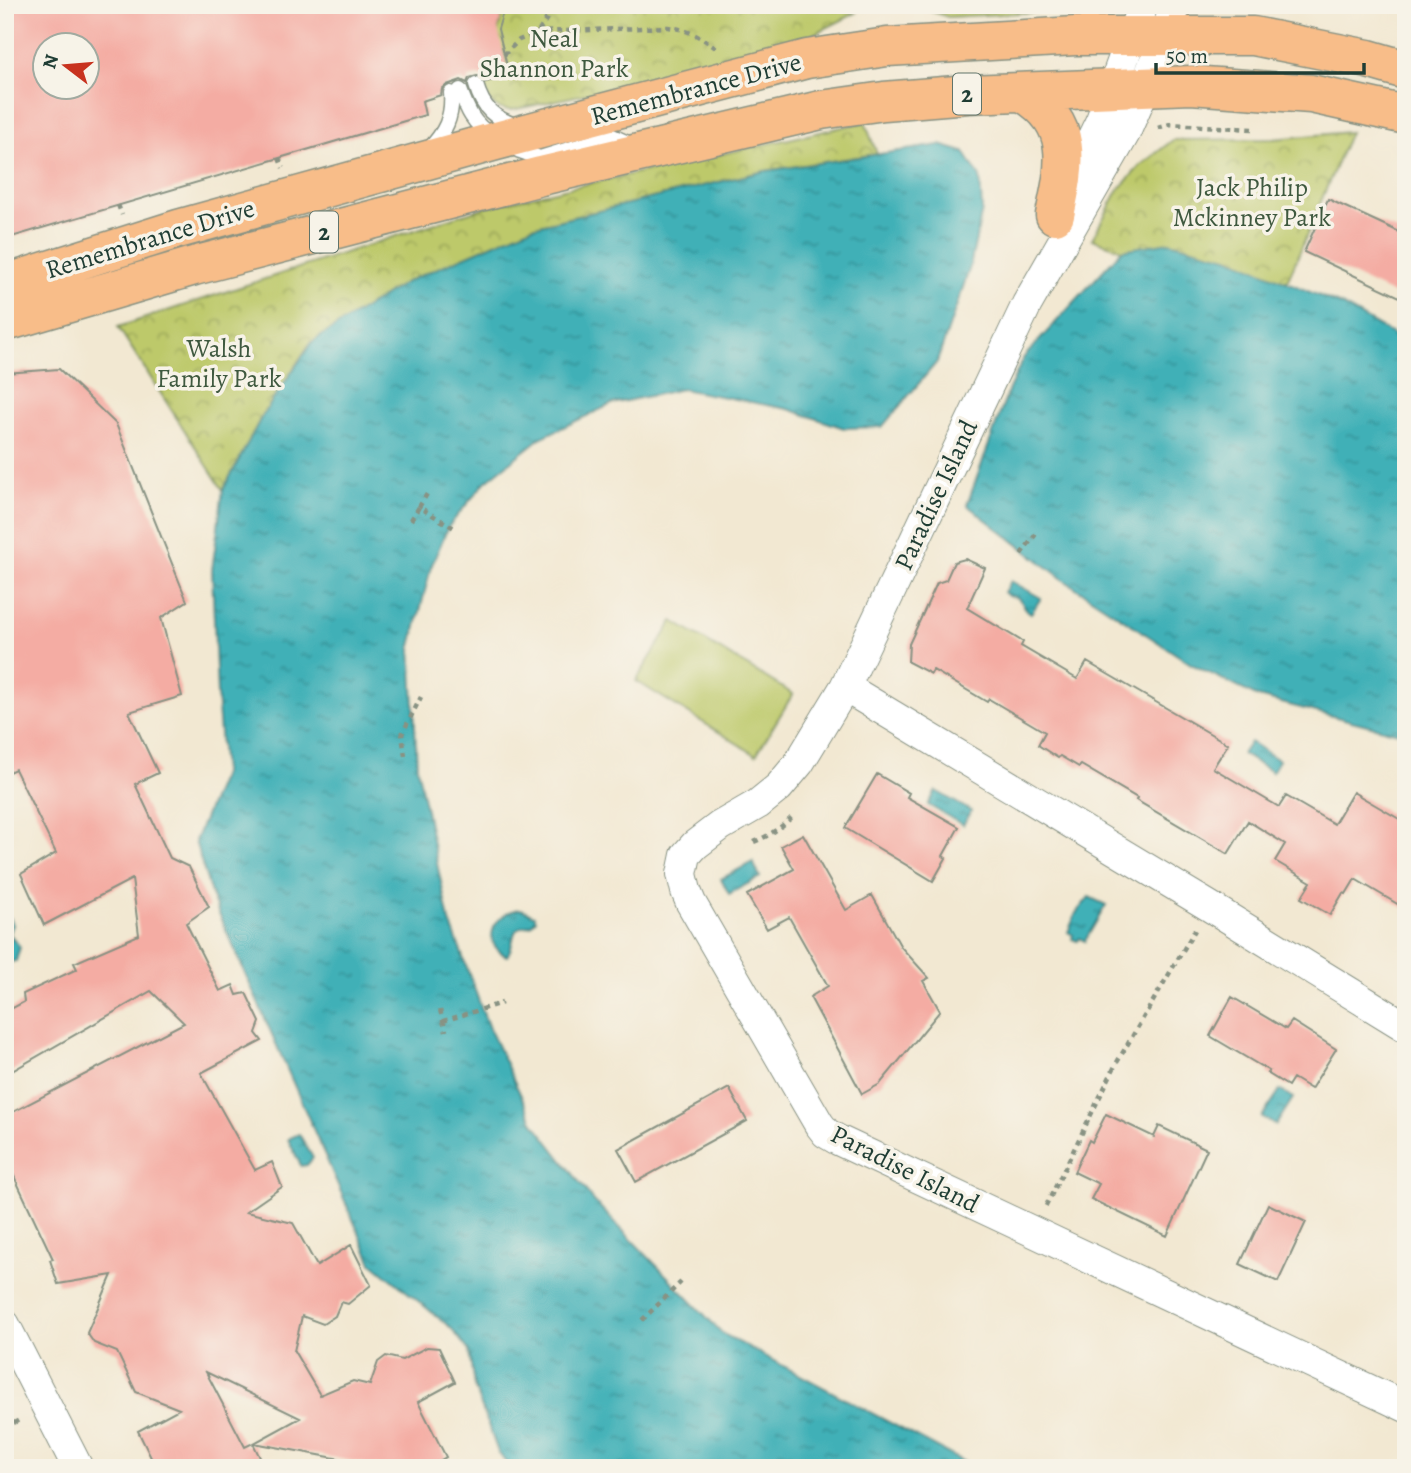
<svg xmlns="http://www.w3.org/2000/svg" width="1411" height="1473" font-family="Alegreya,serif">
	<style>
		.grass { fill: #bdc96a; stroke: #6e834f; stroke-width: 2 }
		.park { fill: url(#park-crowns); stroke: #6e834f; stroke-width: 2 }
		.water { fill: url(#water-ripples); stroke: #2f7676; stroke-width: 2 }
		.building { fill: #f4aca3; fill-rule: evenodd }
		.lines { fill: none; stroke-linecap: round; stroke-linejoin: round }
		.lane-casing { stroke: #889283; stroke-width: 17 }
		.street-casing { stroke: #889283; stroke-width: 32 }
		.highway-casing { stroke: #889283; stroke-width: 41 }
		.path { stroke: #889283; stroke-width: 4.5; stroke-dasharray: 5 5; stroke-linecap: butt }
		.lane { stroke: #fff; stroke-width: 14 }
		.street { stroke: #fff; stroke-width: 30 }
		.highway { stroke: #f8bd89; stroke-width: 38 }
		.labels { text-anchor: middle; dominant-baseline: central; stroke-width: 7; stroke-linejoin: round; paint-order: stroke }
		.shield { fill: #f7f3e8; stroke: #60746a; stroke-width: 2 }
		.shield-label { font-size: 24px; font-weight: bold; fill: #1f3d34 }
		.park-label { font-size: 26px; fill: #3f593f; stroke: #f7f3e8 }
		.street-label { font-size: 26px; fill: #1f3d34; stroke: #f7f3e8 }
	</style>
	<defs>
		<pattern id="park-crowns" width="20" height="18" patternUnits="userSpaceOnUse" patternTransform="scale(1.75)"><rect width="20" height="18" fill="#bdc96a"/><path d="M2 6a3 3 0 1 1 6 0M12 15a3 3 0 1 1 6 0" fill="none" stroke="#99a458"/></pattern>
		<pattern id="water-ripples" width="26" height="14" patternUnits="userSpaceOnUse" patternTransform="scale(1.75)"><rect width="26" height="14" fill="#3fb0b7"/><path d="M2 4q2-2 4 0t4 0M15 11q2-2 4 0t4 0" fill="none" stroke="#349096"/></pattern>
	</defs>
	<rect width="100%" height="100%" fill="#f7f3e8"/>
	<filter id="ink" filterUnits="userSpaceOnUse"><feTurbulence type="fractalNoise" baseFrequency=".0143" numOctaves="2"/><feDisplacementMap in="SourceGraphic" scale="14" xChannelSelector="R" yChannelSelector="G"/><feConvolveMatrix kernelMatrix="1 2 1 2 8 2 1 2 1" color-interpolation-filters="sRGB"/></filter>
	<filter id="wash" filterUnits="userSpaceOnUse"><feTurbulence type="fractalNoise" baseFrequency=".00686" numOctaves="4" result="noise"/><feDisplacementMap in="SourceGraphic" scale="28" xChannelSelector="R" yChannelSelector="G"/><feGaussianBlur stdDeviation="1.57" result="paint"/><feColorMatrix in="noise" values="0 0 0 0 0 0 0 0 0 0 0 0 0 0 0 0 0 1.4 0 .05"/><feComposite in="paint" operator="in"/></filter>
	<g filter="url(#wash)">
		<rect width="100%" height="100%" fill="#f2e8d2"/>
		<path class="grass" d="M 673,621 L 793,694 L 756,755 L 636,681 Z"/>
		<path class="park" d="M 505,5 L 804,5 L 856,13 L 778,52 L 512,110 C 492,110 487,102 484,83 L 494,80 L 492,70 L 507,66 L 503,50 L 494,45 Z
			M 913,5 L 1103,5 L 1093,9 L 948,17 Z
			M 865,122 L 877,154 L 765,171 L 532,227 L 406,282 L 309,345 L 261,418 L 223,490 L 118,327 L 488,206 Z
			M 1350,132 L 1287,282 L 1188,247 L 1122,250 L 1092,239 L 1119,189 L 1141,165 L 1173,140 L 1273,139 Z"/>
		<path class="water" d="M 940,145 L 964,152 L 980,177 L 982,210 L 970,267 L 937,362 L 882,427 L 844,428 L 788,409 L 682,389 L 612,404 L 540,438 L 485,482 L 448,527 L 431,567 L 411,646 L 417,767 L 448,916 L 488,1026 L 534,1123 L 594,1201 L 723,1334 L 975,1468 L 510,1468 L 498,1452 L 474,1386 L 469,1351 L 451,1328 L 372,1263 L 213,900 L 195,841 L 223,773 L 217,694 L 212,570 L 223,490 L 261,418 L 312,342 L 406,282 L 532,227 L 765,171 Z
			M 1169,242 L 1228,257 L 1343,306 L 1406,342 L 1406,735 L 1258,697 L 1191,664 L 1064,580 L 967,505 L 1009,389 L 1024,357 L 1122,250 Z
			M 1011,581 L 1041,598 L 1031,613 C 1021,608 1024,595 1008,596 L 1004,592 Z
			M 1250,742 L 1279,760 L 1272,772 L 1242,754 Z
			M 936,791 L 971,811 L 963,825 L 928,805 Z
			M 753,862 L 760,877 L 729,894 L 721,879 Z
			M 1089,897 L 1106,905 L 1085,941 L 1079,938 L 1077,941 L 1072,939 L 1073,935 L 1068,932 L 1076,913 Z
			M 521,909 L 534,915 L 536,919 L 531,925 C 506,927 518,941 507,956 C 480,944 493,912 521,909 Z
			M 5,917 L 10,918 L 13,925 L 9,933 L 20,947 L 16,961 L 5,963 Z
			M 1280,1090 L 1293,1098 L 1276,1125 L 1262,1117 Z
			M 299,1134 L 313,1158 L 307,1165 L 301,1166 L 288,1139 Z"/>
		<g id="blocks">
			<path class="building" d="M 5,5 L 505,5 L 498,29 L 507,66 L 492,71 L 494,80 L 485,82 L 482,77 L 477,76 L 469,78 L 467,83 L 461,80 L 447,85 L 442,89 L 441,95 L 422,101 L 425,115 L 5,239 ZM 46,46 L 88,46 L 88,88 L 46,88 Z
				M 1328,199 L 1406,235 L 1406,300 L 1304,252 Z
				M 59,369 L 116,424 L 187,601 L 161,618 L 182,696 L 129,712 L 158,773 L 135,784 L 170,858 L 189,867 L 209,907 L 186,923 L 220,991 L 233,985 L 237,995 L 246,993 L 260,1022 L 256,1033 L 262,1041 L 201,1073 L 255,1170 L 272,1162 L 282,1187 L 246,1212 L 293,1223 L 317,1266 L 351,1245 L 371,1285 L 348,1304 L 341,1302 L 335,1316 L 323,1324 L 302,1316 L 294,1351 L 320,1395 L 353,1381 L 370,1385 L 378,1362 L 386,1356 L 402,1360 L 427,1347 L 439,1348 L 455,1382 L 418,1402 L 446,1457 L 427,1468 L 389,1468 L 254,1443 L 300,1418 L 206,1372 L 245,1447 L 253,1443 L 265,1468 L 156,1468 L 138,1431 L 179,1409 L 136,1392 L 117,1352 L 94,1343 L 87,1333 L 112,1275 L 58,1284 L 50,1260 L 53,1259 L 5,1157 L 5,1116 L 184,1023 L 151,991 L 5,1075 L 5,1012 L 24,1002 L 23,994 L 77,969 L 74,963 L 139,935 L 132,879 L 44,925 L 21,874 L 56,853 L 15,769 L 5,774 L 5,373 Z
				M 965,559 L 985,568 L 967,608 L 1023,642 L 1021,646 L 1077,679 L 1087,662 L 1228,744 L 1213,768 L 1279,807 L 1286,796 L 1334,824 L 1353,792 L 1406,823 L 1406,909 L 1355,879 L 1346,894 L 1343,893 L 1330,915 L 1301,898 L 1311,882 L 1275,861 L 1285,844 L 1248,821 L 1228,854 L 1136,800 L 1137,798 L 1081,765 L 1079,767 L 1060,756 L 1058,758 L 1038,745 L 1045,732 L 989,699 L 987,702 L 933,670 L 931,674 L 908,662 L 909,644 L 937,583 L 946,580 L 954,562 Z
				M 877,774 L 909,793 L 907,797 L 959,827 L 943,856 L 946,858 L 933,881 L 845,828 Z
				M 803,834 L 846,910 L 872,895 L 901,947 L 929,978 L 923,981 L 940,1011 L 880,1084 L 862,1094 L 810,997 L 828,986 L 789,917 L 767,929 L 747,895 L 794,869 L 781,846 Z
				M 1232,997 L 1286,1029 L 1292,1021 L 1336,1049 L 1311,1089 L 1293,1078 L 1288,1086 L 1267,1073 L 1269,1071 L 1210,1036 Z
				M 729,1088 L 747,1121 L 636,1182 L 618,1149 Z
				M 1106,1114 L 1154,1137 L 1159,1126 L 1207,1149 L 1167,1236 L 1091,1199 L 1099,1184 L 1074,1172 L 1089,1140 L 1092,1142 Z
				M 1268,1204 L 1306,1222 L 1278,1282 L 1240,1264 Z"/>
		</g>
	</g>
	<g filter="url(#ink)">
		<use href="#blocks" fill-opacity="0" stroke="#889283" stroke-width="2"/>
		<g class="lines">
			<g class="lane-casing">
				<path id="lane" d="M 476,85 C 483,109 494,118 517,126
					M 460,90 C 467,109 473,125 492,135
					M 509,145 L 520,151 L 540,158 L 612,136 L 632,145
					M 428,150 C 445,133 453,117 451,93"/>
			</g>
			<g class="street-casing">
				<path id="street" d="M 1176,5 L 1145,87 L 1125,133 L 1027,304 L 845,687 L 799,763 L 779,787 L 758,804 L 720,826 L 695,845 L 686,855 L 682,874 L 686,891 L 691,903 L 819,1124 L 826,1133 L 838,1140 L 1406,1407
					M 1064,196 L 1101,120 L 1143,5
					M 845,687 L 1209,906 L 1406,1027
					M 5,1325 L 78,1468"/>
			</g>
			<g class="highway-casing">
				<path id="highway" d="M 1024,93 C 1075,124 1066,164 1055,215
					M 5,284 L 178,229 L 496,141 L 807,59 L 887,47 L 1075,36 L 1253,36 L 1368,59 L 1406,70
					M 5,322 L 194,266 L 541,176 L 821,110 L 884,101 L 968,94 L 1191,85 L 1311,94 L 1406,115"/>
			</g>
			<path class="path" d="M 539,31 L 555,5
				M 504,55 L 519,40 L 539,32 L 668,27 C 687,29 701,37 716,48
				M 1158,128 L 1170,124 L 1252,129
				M 279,158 L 283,168
				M 118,205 L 122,215
				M 419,507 L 427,494
				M 411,520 L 419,507 L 454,528
				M 1021,554 L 1039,530
				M 405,756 L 402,734 L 421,697
				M 754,842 C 769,836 782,827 793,816
				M 440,1010 L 446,1031
				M 443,1021 L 502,1003
				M 1046,1206 L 1116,1064 L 1195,930
				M 642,1320 L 681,1282
				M 5,1428 L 21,1419"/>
			<use href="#lane" class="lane"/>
			<use href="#street" class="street"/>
			<use href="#highway" class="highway"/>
		</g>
	</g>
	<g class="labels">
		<g class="shield">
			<rect x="953" y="73.5" width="28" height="41" rx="5"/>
			<rect x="310" y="211.5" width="28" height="41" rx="5"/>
		</g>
		<g class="shield-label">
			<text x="967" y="94">2</text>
			<text x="324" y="232">2</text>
		</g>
		<g class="park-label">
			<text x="554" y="38">Neal<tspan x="554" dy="30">Shannon Park</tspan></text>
			<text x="1252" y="187">Jack Philip<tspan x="1252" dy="30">Mckinney Park</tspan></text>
			<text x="219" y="348">Walsh<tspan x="219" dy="30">Family Park</tspan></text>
		</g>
		<g class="street-label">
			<text transform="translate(696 89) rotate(-15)">Remembrance Drive</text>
			<text transform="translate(150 239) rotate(-17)">Remembrance Drive</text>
			<text transform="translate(936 495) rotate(-65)">Paradise Island</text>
			<text transform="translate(905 1169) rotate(27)">Paradise Island</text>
		</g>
	</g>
	<rect width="1411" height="1473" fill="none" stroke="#f7f3e8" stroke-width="28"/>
	<g transform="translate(66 66) rotate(286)"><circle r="33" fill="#f7f3e8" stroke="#a1aaa0" stroke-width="2"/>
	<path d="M0-5L12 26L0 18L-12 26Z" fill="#c8321e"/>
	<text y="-10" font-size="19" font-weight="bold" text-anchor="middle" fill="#1f3d34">N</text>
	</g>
	<path d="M1156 63v10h208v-10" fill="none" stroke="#1f3d34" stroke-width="3.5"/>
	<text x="1166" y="63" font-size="21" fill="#1f3d34" stroke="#f7f3e8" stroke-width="5" paint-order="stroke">50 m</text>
</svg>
